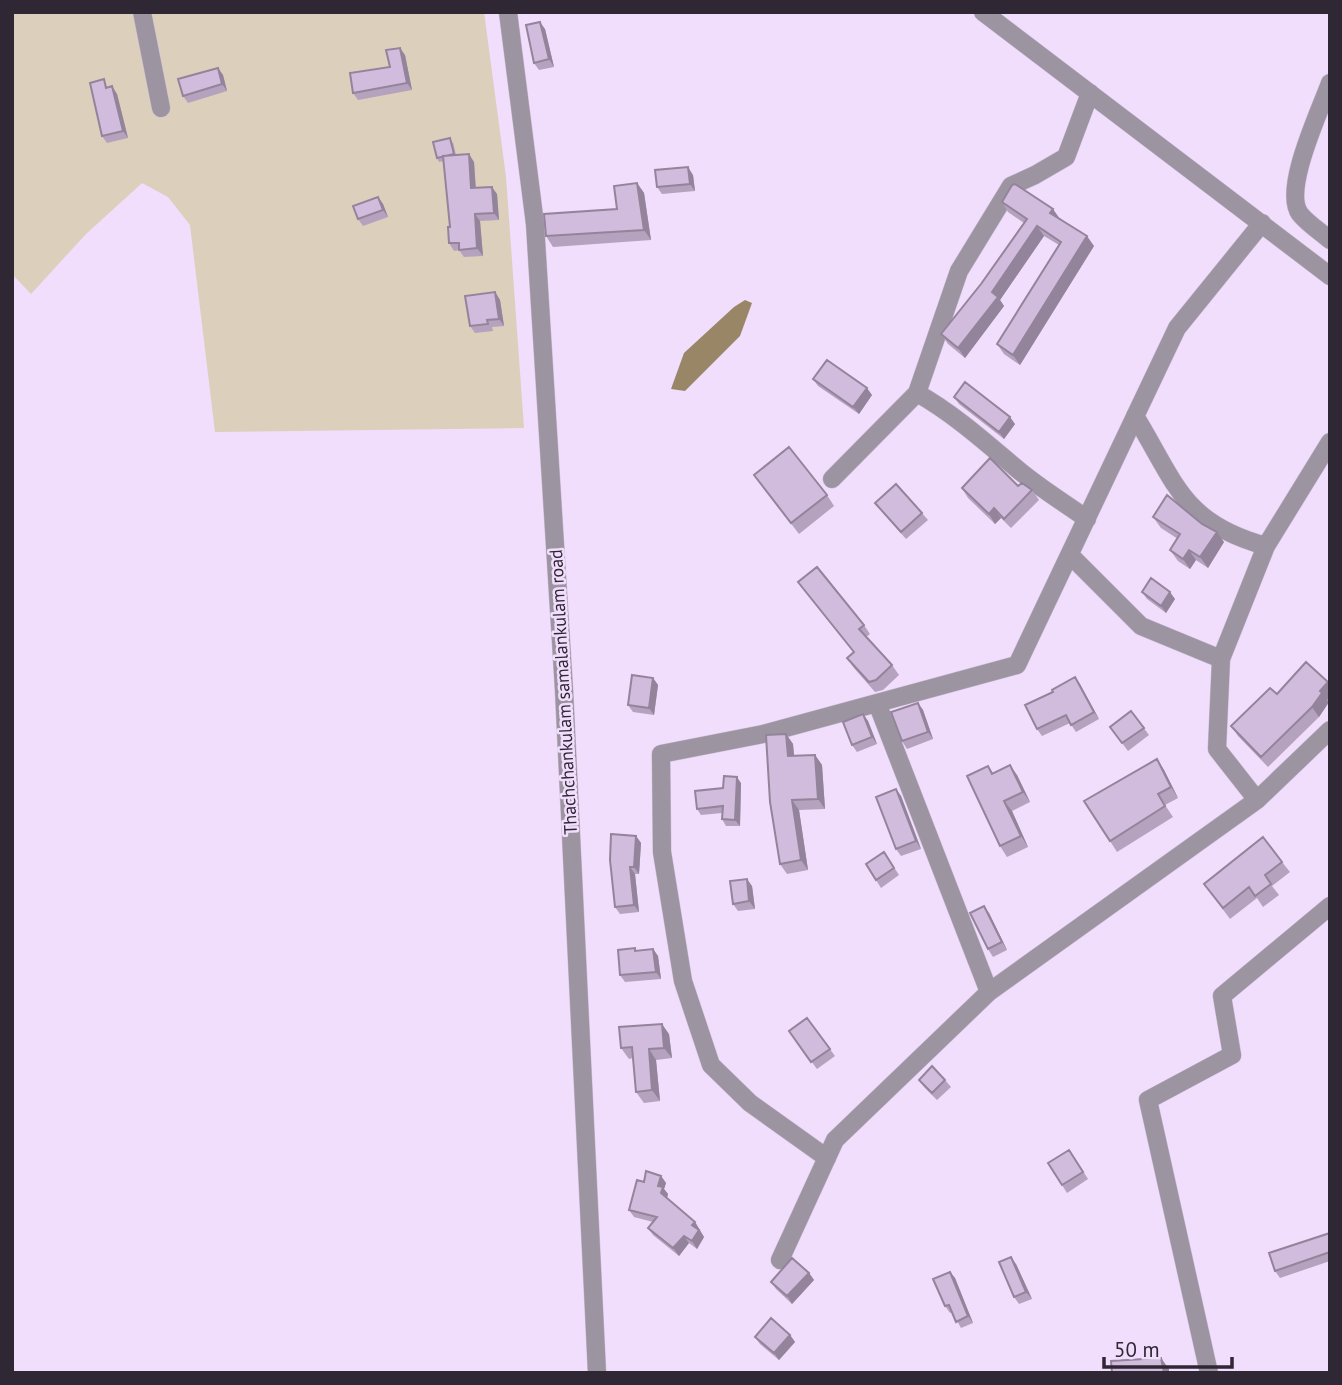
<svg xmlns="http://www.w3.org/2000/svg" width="1342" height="1385" font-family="'PT Sans',sans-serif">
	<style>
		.green { fill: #dccfbb }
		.water { fill: #998667 }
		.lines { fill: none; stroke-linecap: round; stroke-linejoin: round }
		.minor-casing { stroke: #cebcd8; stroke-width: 19 }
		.minor { stroke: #9d94a1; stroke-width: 18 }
		.wall { fill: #b5a2be }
		.shaded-wall { fill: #93849b }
		.building { fill: #d2bcdd; stroke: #93849b; stroke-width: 2 }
		.labels { text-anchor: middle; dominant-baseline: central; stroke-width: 5; stroke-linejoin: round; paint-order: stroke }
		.street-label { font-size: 18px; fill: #2f2733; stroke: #f1ddfc }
	</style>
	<rect width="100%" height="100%" fill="#f1ddfc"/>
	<path class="green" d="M 12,12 L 484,12 L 506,177 L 524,428 L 215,432 L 190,225 L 168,197 L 142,183 L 86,234 L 31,294 L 12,274 Z"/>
	<path class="water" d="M 745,300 L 752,303 L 740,336 L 685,391 L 671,389 L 684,353 L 734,307 Z"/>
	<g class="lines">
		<g class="minor-casing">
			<path id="minor" d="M 142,12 L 161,108
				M 508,12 L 535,224 L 564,690 L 597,1373
				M 983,12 L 1330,276
				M 1330,83 C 1320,111 1282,190 1300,214 C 1308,224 1321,232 1330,240
				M 917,393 C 954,414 984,441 1016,468 C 1038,487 1063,502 1087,519
				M 1135,416 C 1176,483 1182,523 1266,546
				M 832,479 L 917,393 L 959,271 L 1011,186 L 1035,175 L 1066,157 L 1090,93
				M 1070,555 L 1141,626 L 1221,659
				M 877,703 L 989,992
				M 1257,800 L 1217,749 L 1221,659 L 1266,546 L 1330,442
				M 827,1158 L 750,1103 L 711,1065 L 683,981 L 662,852 L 661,754 L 763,734 L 1017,665 L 1177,328 L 1262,223
				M 780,1260 L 835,1140 L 989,992 L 1257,800 L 1330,730
				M 1209,1373 L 1148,1100 L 1232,1055 L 1222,996 L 1330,906"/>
		</g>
		<use href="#minor" class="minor"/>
	</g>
	<path class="wall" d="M 545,29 L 554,67 L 539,70 L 534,63 Z
		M 405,55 L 412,90 L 358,100 L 353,93 Z
		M 218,68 L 223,75 L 227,91 L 188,103 L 183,96 Z
		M 109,87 L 117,94 L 128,138 L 107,143 L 102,136 Z
		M 453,142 L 456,155 L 474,162 L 476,188 L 497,194 L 499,220 L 480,221 L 483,256 L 464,257 L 459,250 L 454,251 L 449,243 L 450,227 L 444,161 L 439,162 L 437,158 Z
		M 693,175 L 695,191 L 662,194 L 657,187 Z
		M 637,183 L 644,193 L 651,240 L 553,247 L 546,236 L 617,209 Z
		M 378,197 L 383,204 L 388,217 L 363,226 L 358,219 Z
		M 1002,202 L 1060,218 L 1094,246 L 1020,365 L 1004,354 L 997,344 L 1059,245 L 1044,236 L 1000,300 L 1004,306 L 965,358 L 948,344 L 941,334 L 981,284 L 1024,223 L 1008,212 Z
		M 495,292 L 500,300 L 504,326 L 492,327 L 493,331 L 475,333 L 470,326 Z
		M 813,379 L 872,395 L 859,414 L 818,386 Z
		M 954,397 L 1015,424 L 1004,439 L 959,404 Z
		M 754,475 L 827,495 L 834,506 L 799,534 Z
		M 1018,486 L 1032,490 L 1039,500 L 1011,528 L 1001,518 L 995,524 L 968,498 L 962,488 Z
		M 875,503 L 922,513 L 928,520 L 906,539 Z
		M 1153,517 L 1224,542 L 1208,568 L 1196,560 L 1190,569 L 1178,561 L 1170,550 L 1178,539 L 1161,528 Z
		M 798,582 L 864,625 L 870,634 L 866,637 L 892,665 L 899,675 L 883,690 L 875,692 L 854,668 L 847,658 L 854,652 Z
		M 1142,592 L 1175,599 L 1166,613 L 1147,599 Z
		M 1075,677 L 1099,719 L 1076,732 L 1070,723 L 1042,736 L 1037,729 L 1053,692 Z
		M 653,678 L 658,685 L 654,715 L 633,712 L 628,705 Z
		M 1328,682 L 1330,685 L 1330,698 L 1327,700 L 1329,702 L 1319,717 L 1268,767 L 1238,736 L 1231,726 L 1277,694 Z
		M 918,703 L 923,710 L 933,739 L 907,749 L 902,741 Z
		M 1131,711 L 1149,735 L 1128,751 L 1110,727 Z
		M 863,714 L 868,721 L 877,744 L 857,752 L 852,745 Z
		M 786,734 L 793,744 L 794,756 L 815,755 L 822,765 L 825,809 L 799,810 L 808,870 L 787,874 L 780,864 Z
		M 1157,759 L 1164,770 L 1178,798 L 1165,805 L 1173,817 L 1117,852 L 1110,841 Z
		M 988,766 L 993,773 L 1017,775 L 1030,802 L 1012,811 L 1028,847 L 1007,857 L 1000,846 Z
		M 741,783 L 740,826 L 726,826 L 722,819 L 722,813 L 701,815 L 697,809 Z
		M 896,789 L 901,796 L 921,849 L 901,856 L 896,849 Z
		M 636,836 L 641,843 L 639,874 L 635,874 L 639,912 L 620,914 L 615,907 Z
		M 884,852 L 899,875 L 881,888 L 866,864 Z
		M 1282,862 L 1290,872 L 1272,886 L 1279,895 L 1263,907 L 1257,898 L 1230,919 L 1204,884 Z
		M 752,886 L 755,909 L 738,911 L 733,904 Z
		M 989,913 L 1007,950 L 993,957 L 988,949 Z
		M 653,949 L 658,956 L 661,979 L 625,982 L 620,975 L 636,951 Z
		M 807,1018 L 835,1056 L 817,1069 L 789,1031 Z
		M 669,1034 L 672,1058 L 656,1060 L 660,1101 L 644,1103 L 636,1092 L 633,1058 L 629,1059 L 621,1048 Z
		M 919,1080 L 945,1080 L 951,1087 L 937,1100 L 924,1087 Z
		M 1074,1157 L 1088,1179 L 1067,1193 L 1062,1185 Z
		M 661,1176 L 666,1183 L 664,1189 L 668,1194 L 667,1198 L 695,1222 L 704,1237 L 697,1249 L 689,1243 L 679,1256 L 653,1235 L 648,1228 L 653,1222 L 634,1217 L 629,1210 L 644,1182 Z
		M 1330,1233 L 1330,1261 L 1280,1278 L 1275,1271 Z
		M 1016,1264 L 1032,1299 L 1019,1304 L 1014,1297 Z
		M 950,1272 L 955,1278 L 973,1323 L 961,1328 L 952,1312 L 950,1313 L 945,1306 Z
		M 809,1273 L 814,1280 L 792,1304 L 776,1289 L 771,1282 Z
		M 790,1335 L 795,1342 L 779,1360 L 760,1344 L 755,1337 Z"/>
	<path class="shaded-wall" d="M 540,22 L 545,29 L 554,67 L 549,59 Z
		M 400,48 L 405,55 L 412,90 L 407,83 Z
		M 218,68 L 223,75 L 227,91 L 222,84 Z
		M 112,86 L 117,94 L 128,138 L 123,131 Z
		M 469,154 L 474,162 L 476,195 L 471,188 Z
		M 688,167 L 693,175 L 695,191 L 690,184 Z
		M 637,183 L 644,193 L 651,240 L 644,230 Z
		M 492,187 L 497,194 L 499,220 L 494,213 Z
		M 378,197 L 383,204 L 388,217 L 383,210 Z
		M 1053,209 L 1060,219 L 1050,213 Z
		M 475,214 L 480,221 L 483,256 L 477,248 Z
		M 1037,226 L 1044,236 L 1000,300 L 1004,306 L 965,358 L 958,348 L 992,292 Z
		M 1087,236 L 1094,246 L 1020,365 L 1013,355 Z
		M 495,292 L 500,300 L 504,326 L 499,319 Z
		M 867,388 L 872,395 L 859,414 L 853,407 Z
		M 1010,417 L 1015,424 L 1004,439 L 999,432 Z
		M 994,508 L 1001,518 L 995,524 L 989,514 Z
		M 1217,532 L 1224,542 L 1208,568 L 1200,557 Z
		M 1189,550 L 1196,560 L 1190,569 L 1183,559 Z
		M 1170,592 L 1175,599 L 1166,613 L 1161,606 Z
		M 1075,677 L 1080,684 L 1099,719 L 1094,712 Z
		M 653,678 L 658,685 L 654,715 L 649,708 Z
		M 1328,682 L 1330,685 L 1330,698 L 1327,700 L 1329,702 L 1319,717 L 1312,707 L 1320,691 Z
		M 918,703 L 923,710 L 933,739 L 928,732 Z
		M 863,714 L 868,721 L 877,744 L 872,737 Z
		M 786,734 L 793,744 L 795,766 L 788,756 Z
		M 815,755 L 822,765 L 825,809 L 818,799 Z
		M 1157,759 L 1164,770 L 1178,798 L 1171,787 Z
		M 1010,765 L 1017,775 L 1030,802 L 1023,792 Z
		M 737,777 L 741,783 L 740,826 L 735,820 Z
		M 896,789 L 901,796 L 921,849 L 916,841 Z
		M 792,800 L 799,810 L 808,870 L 801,860 Z
		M 1004,801 L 1012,811 L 1028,847 L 1021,836 Z
		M 636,836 L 641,843 L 639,874 L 634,867 Z
		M 630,867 L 635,874 L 639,912 L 634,905 Z
		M 747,879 L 752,886 L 755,909 L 749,901 Z
		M 984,906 L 989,913 L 1007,950 L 1002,942 Z
		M 653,949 L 658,956 L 661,979 L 656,972 Z
		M 662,1024 L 669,1034 L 672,1058 L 664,1048 Z
		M 649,1049 L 656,1060 L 660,1101 L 652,1090 Z
		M 661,1176 L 666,1183 L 664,1189 L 668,1194 L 666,1201 L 661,1193 L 658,1186 Z
		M 695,1222 L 704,1237 L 697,1249 L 692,1241 L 692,1225 Z
		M 684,1236 L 689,1243 L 679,1256 L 673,1248 Z
		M 1011,1257 L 1016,1264 L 1032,1299 L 1026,1292 Z
		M 950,1272 L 955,1278 L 973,1323 L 968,1316 Z
		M 809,1273 L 814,1280 L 792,1304 L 787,1296 Z
		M 790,1335 L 795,1342 L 779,1360 L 774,1353 Z
		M 1161,1358 L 1169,1369 L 1169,1373 L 1164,1373 Z"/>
	<path class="building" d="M 540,22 L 549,59 L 534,63 L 526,25 Z
		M 400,48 L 407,83 L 353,93 L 350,73 L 390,67 L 386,50 Z
		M 218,68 L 222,84 L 183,96 L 178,79 Z
		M 104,79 L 106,88 L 112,86 L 123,131 L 102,136 L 90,83 Z
		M 450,138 L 454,154 L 437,158 L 433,142 Z
		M 469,154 L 471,188 L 492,187 L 494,213 L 475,214 L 477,248 L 459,250 L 459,243 L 449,243 L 448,227 L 450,227 L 443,156 Z
		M 688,167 L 690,184 L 657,187 L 655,170 Z
		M 637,183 L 644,230 L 546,236 L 544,214 L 617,209 L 614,186 Z
		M 1015,184 L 1053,209 L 1050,213 L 1087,236 L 1013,355 L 997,344 L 1061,242 L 1037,226 L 992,292 L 998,297 L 958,348 L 941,334 L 981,284 L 1027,219 L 1002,202 L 1012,185 Z
		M 378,197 L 383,210 L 358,219 L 353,206 Z
		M 495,292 L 499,319 L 487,320 L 488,324 L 470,326 L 465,296 Z
		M 827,360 L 867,388 L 853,407 L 813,379 Z
		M 965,382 L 1010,417 L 999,432 L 954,397 Z
		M 789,447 L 827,495 L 791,523 L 754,475 Z
		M 990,458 L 1018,486 L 1022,483 L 1032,490 L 1004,519 L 994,508 L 989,514 L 962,488 Z
		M 896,484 L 922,513 L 901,532 L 875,503 Z
		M 1167,495 L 1202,524 L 1217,532 L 1200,557 L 1189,550 L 1183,559 L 1170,550 L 1180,534 L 1153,517 Z
		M 817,567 L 864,625 L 859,629 L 892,665 L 876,680 L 869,682 L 847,658 L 854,652 L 798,582 Z
		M 1151,578 L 1170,592 L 1161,606 L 1142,592 Z
		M 1306,662 L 1328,682 L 1320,691 L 1322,693 L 1312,707 L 1261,757 L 1231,726 L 1270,688 L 1277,694 Z
		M 632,675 L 653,678 L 649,708 L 628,705 Z
		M 1075,677 L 1094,712 L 1071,725 L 1066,715 L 1037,729 L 1025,705 L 1053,692 L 1052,690 Z
		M 918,703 L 928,732 L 902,741 L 891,712 Z
		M 1131,711 L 1144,728 L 1122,743 L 1110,727 Z
		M 863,714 L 872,737 L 852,745 L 843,722 Z
		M 786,734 L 788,756 L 815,755 L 818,799 L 792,800 L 801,860 L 780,864 L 770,802 L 766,735 Z
		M 1157,759 L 1171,787 L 1158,794 L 1165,806 L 1110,841 L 1084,801 Z
		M 1010,765 L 1023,792 L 1004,801 L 1021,836 L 1000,846 L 967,776 L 988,766 L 992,774 Z
		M 724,776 L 737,777 L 735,820 L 722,819 L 723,806 L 697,809 L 695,791 L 723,788 Z
		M 896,789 L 916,841 L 896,849 L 876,797 Z
		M 611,834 L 636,836 L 634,867 L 630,867 L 634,905 L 615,907 L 610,860 Z
		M 1263,837 L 1282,862 L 1265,875 L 1271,884 L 1255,896 L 1249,887 L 1223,908 L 1204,884 Z
		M 884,852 L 894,868 L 876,880 L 866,864 Z
		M 747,879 L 749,901 L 733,904 L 730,881 Z
		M 984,906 L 1002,942 L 988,949 L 970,913 Z
		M 635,948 L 635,951 L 653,949 L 656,972 L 620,975 L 618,950 Z
		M 807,1018 L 830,1049 L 811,1062 L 789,1031 Z
		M 662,1024 L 664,1048 L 649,1049 L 652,1090 L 636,1092 L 632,1047 L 621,1048 L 619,1027 Z
		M 932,1066 L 945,1080 L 932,1093 L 919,1080 Z
		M 1069,1150 L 1083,1172 L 1062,1185 L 1048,1163 Z
		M 646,1171 L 661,1176 L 658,1186 L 663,1187 L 661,1193 L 695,1222 L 692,1225 L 699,1230 L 692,1241 L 684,1236 L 673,1248 L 648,1228 L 657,1217 L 629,1210 L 637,1180 L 644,1182 Z
		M 1330,1233 L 1330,1252 L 1275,1271 L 1269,1253 Z
		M 1011,1257 L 1026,1292 L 1014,1297 L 999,1262 Z
		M 792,1258 L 809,1273 L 787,1296 L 771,1282 Z
		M 950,1272 L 968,1316 L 956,1322 L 949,1305 L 945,1306 L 933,1279 Z
		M 771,1318 L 790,1335 L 774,1353 L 755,1337 Z
		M 1161,1358 L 1164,1373 L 1112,1373 L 1111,1361 Z"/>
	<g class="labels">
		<g class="street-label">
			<text transform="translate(563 692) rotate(-93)">Thachchankulam samalankulam road</text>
		</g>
	</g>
	<rect width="1342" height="1385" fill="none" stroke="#2f2733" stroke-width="28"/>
	<path d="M1104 1357v10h128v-10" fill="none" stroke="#2f2733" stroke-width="3.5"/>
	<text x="1114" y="1357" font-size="21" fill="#2f2733" stroke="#f1ddfc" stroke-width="5" paint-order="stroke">50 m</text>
</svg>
